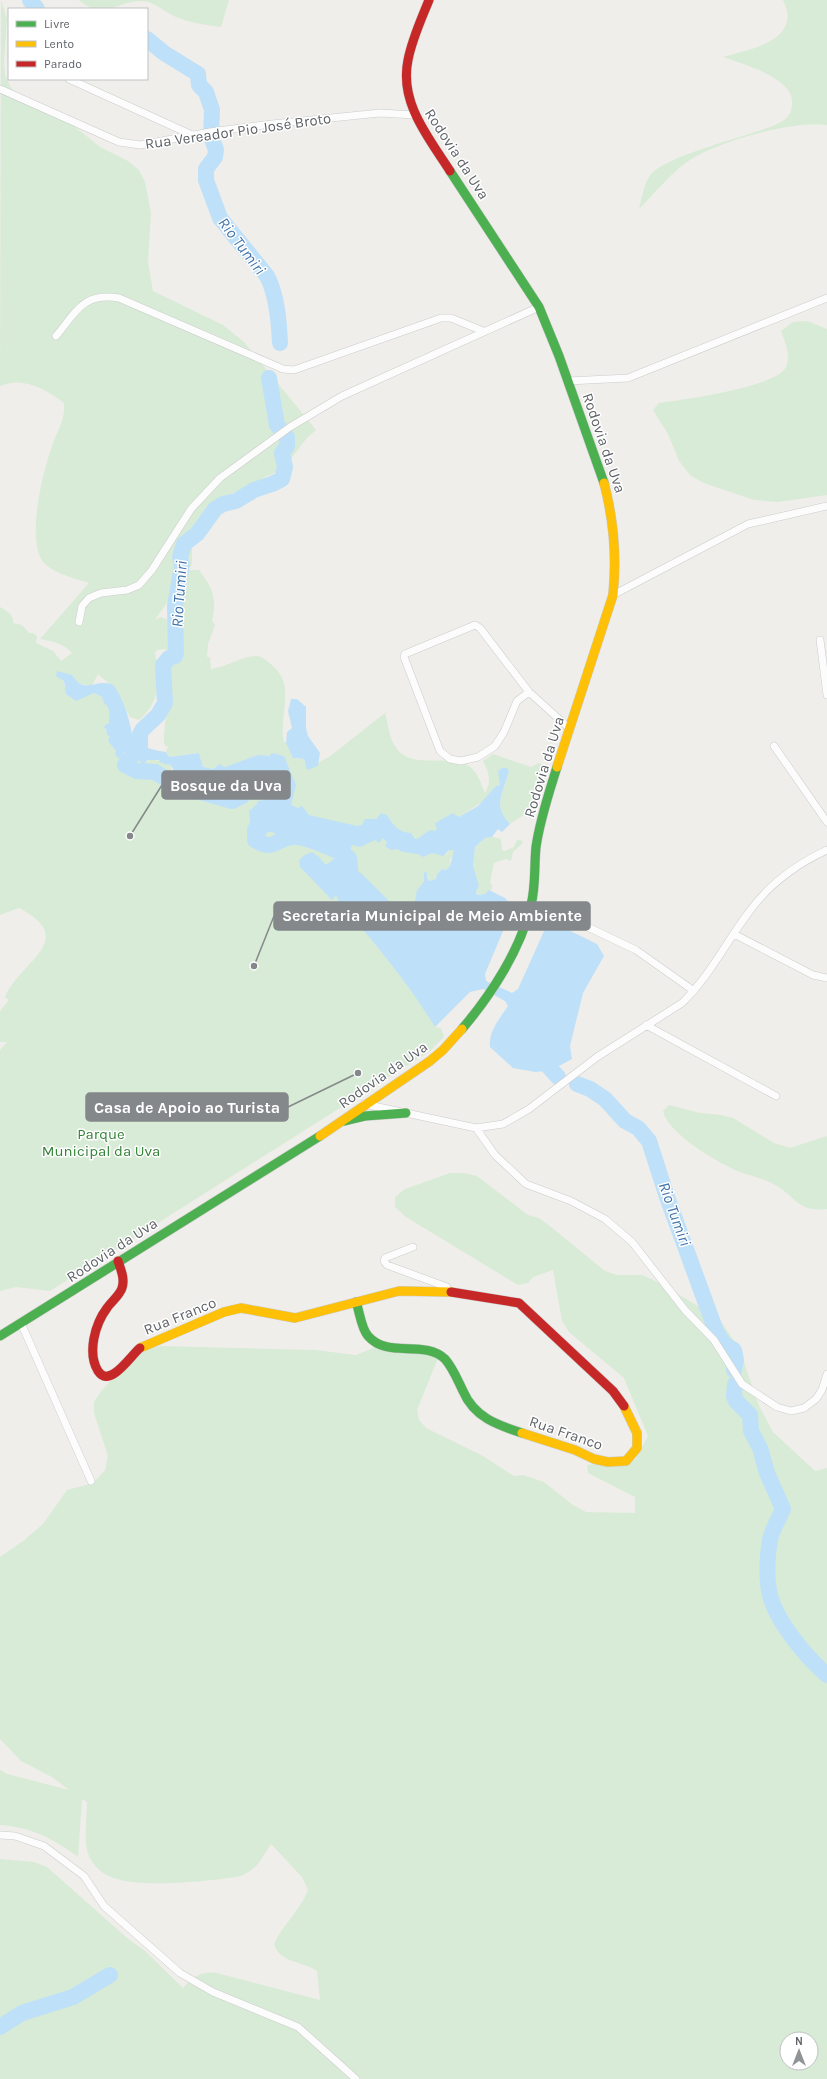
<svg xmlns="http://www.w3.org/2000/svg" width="827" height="2079" font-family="Karla,sans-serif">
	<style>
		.green { fill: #d8ebd6; fill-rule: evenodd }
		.water { fill: #bfe0f9 }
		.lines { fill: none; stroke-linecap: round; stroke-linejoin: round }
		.river { stroke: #bfe0f9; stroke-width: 16 }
		.street-casing { stroke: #cbcccc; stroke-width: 8 }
		.fast-casing { stroke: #cacacb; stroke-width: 10 }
		.slow-casing { stroke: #cacacb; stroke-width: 10 }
		.jam-casing { stroke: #cacacb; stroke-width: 10 }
		.street { stroke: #fdfcfc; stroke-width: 7 }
		.fast { stroke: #4caf50; stroke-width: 9 }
		.slow { stroke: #ffc107; stroke-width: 9 }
		.jam { stroke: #c62828; stroke-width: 9 }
		.labels { text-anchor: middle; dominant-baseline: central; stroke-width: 3; stroke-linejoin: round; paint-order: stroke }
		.street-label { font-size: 15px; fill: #5f6368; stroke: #fff }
		.park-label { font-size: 15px; fill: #348238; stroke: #fff }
		.water-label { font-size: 16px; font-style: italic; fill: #4174aa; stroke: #fff }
		.leader { fill: none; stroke: #84888a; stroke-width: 1.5 }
		.callout-dot { fill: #84888a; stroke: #fff; stroke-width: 1.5 }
		.callout { fill: #84888a; stroke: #84888a; stroke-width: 1.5 }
		.callout-label { font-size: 16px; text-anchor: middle; font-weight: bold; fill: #fff }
	</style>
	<rect width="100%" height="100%" fill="#efeeea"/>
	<path class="green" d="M 1,0 L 7,19 L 4,62 L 5,75 L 11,88 L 26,101 L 70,123 L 100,147 L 128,161 L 139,170 L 145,182 L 151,213 L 148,262 L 153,291 L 223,325 L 244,342 L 316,430 L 306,439 L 284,468 L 231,494 L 197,528 L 192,545 L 192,564 L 188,570 L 199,570 C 213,588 217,599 212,621 L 215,625 L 208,644 L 207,657 L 210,657 L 211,669 C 226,667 243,656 256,656 C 262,656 267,661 272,665 C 297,686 278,715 284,742 L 287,743 L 289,750 L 296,759 L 304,759 L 305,764 L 316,764 L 329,757 L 385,713 C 388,723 389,737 395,746 C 409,771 447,753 469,766 C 478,772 481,784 485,793 C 492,781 489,773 483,761 L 493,754 L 531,767 L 539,763 L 544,765 L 545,771 L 540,785 L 537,786 L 534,794 L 537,795 C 532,815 524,814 510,824 C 492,804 503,795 509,771 L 507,768 L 500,779 L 500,785 L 496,786 L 487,797 L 488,801 L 482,802 L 459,817 L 443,819 L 446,855 L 449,850 L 454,850 L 455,852 L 450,860 L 450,866 L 446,870 L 442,869 L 437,874 L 436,879 L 429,881 L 427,875 L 424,874 L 425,882 L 414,906 L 402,909 L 396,908 L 372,940 L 415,993 L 435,1027 L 441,1028 L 444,1037 L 430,1051 L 416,1060 L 50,1291 L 16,1287 L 0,1291 L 0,1050 L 7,1042 L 0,1042 L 0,1011 L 9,1000 L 5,997 C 20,961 80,940 19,908 L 0,915 L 0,607 C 7,611 14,614 13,623 L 22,625 L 29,633 L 33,633 L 37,636 L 36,643 L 53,651 L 61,661 L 72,653 C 63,643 52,641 40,639 L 89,583 C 75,578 57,575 45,564 C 24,543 44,468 53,443 C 59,427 65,421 64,403 C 46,389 22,376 0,386 ZM 180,584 L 177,621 L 172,625 L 168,620 L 161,617 L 155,620 ZM 165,649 L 171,654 L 171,657 L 168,658 L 164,668 L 168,671 C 162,680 169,694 164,705 C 169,718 161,735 165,746 L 168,746 L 166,752 L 169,757 L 199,753 L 203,767 L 214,769 L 225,767 L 232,782 L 230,784 L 206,789 L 205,792 L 186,782 C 184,773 180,772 172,770 L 171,765 C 163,761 151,758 145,762 L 146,764 L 143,765 C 132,747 133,754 115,754 L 117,751 L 106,728 L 109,723 L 109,708 L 102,697 L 94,693 L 83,696 L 64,686 L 64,681 C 75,681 82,685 92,686 L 98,674 L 112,686 L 130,717 L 139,720 C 161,701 160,680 155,653 L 157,650 Z
		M 79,0 L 229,0 L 221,27 C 206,25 190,23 176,17 C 164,12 153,0 140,1 C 116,1 104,22 79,0 Z
		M 783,0 L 827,0 L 827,125 C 793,120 715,142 687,162 C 669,175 655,193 639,209 C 642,198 644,183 651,174 C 666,156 747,136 773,126 C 784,121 791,117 792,105 C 796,78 742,64 723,57 C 743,51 782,45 787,21 C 789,14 786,7 783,0 Z
		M 807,321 L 827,329 L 827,495 L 778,502 L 754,500 L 704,483 L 691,476 L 679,461 L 668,434 L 653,410 L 659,403 C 683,400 777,387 786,367 C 791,356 785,341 781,331 L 793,322 Z
		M 492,837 L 501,839 L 502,850 L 505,851 L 514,847 L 517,840 L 521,840 L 523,843 L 513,852 L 511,861 L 506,859 L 494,863 L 490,883 L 492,884 L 492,889 L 485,894 L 477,895 L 473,866 L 475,847 L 485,838 Z
		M 669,1105 L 700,1113 L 721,1115 L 733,1118 L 774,1143 L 790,1148 L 827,1136 L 827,1209 C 798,1212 798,1199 777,1186 C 765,1179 752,1176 740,1172 C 718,1163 668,1134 663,1111 Z
		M 450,1173 L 464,1173 L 477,1176 L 528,1215 L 539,1218 L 551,1227 L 605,1271 L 617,1275 L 642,1275 L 660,1283 L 711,1314 L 722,1323 L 739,1348 L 759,1406 L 773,1432 L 815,1471 L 827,1468 L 827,2079 L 0,2079 L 0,1859 L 34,1862 L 47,1867 L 127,1938 L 145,1951 L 183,1988 C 194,1976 201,1971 217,1973 L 320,2000 L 317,1971 C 303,1961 279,1963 274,1944 C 283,1924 300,1911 308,1890 L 302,1877 L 271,1844 C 260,1860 260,1867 241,1876 C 213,1881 143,1888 117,1879 C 106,1876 97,1870 91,1860 C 82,1845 87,1819 87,1802 L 82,1799 L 78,1857 C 54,1839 31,1827 0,1825 L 0,1770 L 7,1774 L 69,1790 L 52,1777 L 21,1761 L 0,1739 L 0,1557 L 23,1541 L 43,1524 L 67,1490 L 86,1485 L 97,1479 L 105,1470 L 108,1456 L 94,1413 L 94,1402 L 102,1390 L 134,1356 L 145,1348 L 161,1346 L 315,1350 L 356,1355 L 383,1344 L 440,1353 L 417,1410 L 419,1420 L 426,1428 L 483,1456 L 514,1476 L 523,1475 L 544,1482 L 573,1505 L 586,1512 L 635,1513 L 635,1497 L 588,1473 L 587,1465 L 635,1460 L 648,1436 L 624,1378 L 569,1332 L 562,1321 L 553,1270 L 533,1277 L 528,1283 L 518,1285 L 406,1217 L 395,1207 L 395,1197 L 405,1189 ZM 787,2039 L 811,2039 L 811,2063 L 787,2063 Z"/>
	<path class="water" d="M 57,671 L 72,675 C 84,695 95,679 111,684 C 120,687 133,728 132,738 C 141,748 154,750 166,752 L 169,757 L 199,753 L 203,767 L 214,769 L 219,764 L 225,767 L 258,755 L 269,756 L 272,753 L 284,756 L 296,785 L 291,805 L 298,808 L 302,806 L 309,815 L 357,826 L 362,825 L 365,819 L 376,819 L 381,813 L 387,815 C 392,824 399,833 411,833 L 415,839 C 420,839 425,832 431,830 L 435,831 L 437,829 L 435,824 C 440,819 446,818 452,813 L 459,817 L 478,806 L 496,786 L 500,785 L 498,771 L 502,768 L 507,768 L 509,771 C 503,795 492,804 510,824 L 502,832 L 498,829 L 492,837 L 485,838 L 475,847 L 473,866 L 479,886 L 476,891 L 477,895 L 485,894 L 489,890 L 505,898 L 513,907 L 485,974 L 486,981 L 512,993 L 518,989 L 545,929 L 554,923 L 597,944 L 604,956 L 583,993 L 570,1046 L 572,1059 L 557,1067 L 545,1071 L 535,1072 L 513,1068 L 490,1047 C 488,1032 500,1018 508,1006 L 505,1001 L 483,989 L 470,992 L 435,1027 C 409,984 379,949 347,910 L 339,909 L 338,900 L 336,895 L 332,900 L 300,867 L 299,860 L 305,855 L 312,852 L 319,857 L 326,865 L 339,855 L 344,857 L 346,867 L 361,873 L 396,908 L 402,909 L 414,906 L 417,890 L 424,882 L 424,872 L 427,873 L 427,877 L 429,881 L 436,879 L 437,874 L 442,869 L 446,870 L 450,866 L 454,850 L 449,850 L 443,856 L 432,853 L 423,857 C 416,851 405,855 397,849 L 391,850 L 385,846 L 387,842 L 383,838 L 379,843 L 375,840 L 360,847 L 352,845 L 350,851 L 345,853 L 302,833 C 294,833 289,843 279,843 L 279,836 L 272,832 L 268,832 L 264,837 L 262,838 L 260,835 L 255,835 L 251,829 L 249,811 L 257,804 L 258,801 L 265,800 L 266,795 L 264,793 L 265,790 L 259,785 L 252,787 L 240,780 L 238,782 L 232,782 L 226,787 L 222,787 L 214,792 L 211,788 L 206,789 L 205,792 L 201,793 L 194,787 L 193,790 L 190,790 L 185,777 L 182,776 L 181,772 L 175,773 L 171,765 L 164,764 L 163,762 L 160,763 L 159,760 L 148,760 L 145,762 L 146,764 L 143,765 L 136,757 L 136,755 L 130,751 L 123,753 L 122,758 L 118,758 L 115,754 L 116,751 L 108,741 L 110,736 L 107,735 L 106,728 L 103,727 L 109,723 C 109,714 111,708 104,703 L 102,697 L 94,693 L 76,701 L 66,694 L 64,681 L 56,676 Z
		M 291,699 L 297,699 L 306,707 L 306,728 L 308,736 L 320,753 L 318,766 L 307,770 L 304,759 L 293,758 L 286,743 L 287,732 L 292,728 L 288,711 Z"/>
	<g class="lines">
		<path class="river" d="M 30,0 L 37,9
			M 147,39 L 164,53 L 198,74 L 199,85 L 206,92 L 212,110 L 211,136 L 216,150 L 215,157 L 206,169 L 206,180 L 220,218 L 267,276 C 277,295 279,321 280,343
			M 269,378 L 277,425 L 287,437 L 287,446 L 282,453 L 285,467 L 282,479 L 272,484 L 254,490 L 236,501 L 223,504 L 215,509 L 197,534 L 184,544 L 180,557 L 182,565 L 175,606 L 176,653 L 175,656 L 169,658 L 163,665 L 165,703 L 158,715 L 143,729 L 140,734 L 140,746 L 125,765 L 137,771 L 155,772 L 176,785 L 180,789 L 201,792 L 232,801 L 242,796 L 247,788 L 256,782 L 262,782 L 270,788
			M 263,817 L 255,830 L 255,840 C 274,852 275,839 292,837 C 303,835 340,851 349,858 L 351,879 L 355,889
			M 537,1054 L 558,1077
			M 577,1084 L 590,1089 L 605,1099 L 625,1121 L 638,1128 L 649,1141 L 667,1197 L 716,1331 L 724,1344 L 734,1350 L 736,1360 L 734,1370
			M 735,1384 L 734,1396 L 736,1401 L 750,1415 L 751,1431 L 760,1448 L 767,1473 L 783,1509 C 779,1519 772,1529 770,1540 C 767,1556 766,1579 770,1595 C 776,1621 807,1658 827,1675
			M 0,2027 L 22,2013 L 73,1997 L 110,1975"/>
		<g class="street-casing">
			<path id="street" d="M 69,79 L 192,135
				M 0,89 L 119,142 L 140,145 L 210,132 L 272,124 L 380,113 L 414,115
				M 56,336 C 76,312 83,292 119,298 L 283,369 L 294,370 L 441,318 L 451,318 L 483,331
				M 568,381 L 628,378 L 827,298
				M 613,595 L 748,524 L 827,506
				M 79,622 L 82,606 L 89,598 L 101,593 L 127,590 L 139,585 L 152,570 L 191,509 L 220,478 L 290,427 L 342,396 L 539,307
				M 820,640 L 827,695
				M 529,692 L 480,628 L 475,625 L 405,654 L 404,657 L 440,751 L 450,759 L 461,761 L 478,757 L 495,746 L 504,732 L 517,701 L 529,692 L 570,729
				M 774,746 L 827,822
				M 531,906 L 571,919 L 636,950 L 694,991
				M 734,934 L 813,975 L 827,978
				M 646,1025 L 776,1096
				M 364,1104 L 476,1128 L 503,1124 L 529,1109 L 597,1057 L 682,1003 C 710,976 726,942 749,912 C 769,884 797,864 827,850
				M 476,1128 L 495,1155 L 526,1184 L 571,1201 L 605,1219 L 632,1242 L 685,1310 L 714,1340 L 742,1384 L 777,1407 L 791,1411 L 804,1408 L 816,1399 L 822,1390 L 827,1374
				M 413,1247 L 385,1258 L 384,1261 L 387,1265 L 447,1287 L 449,1292
				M 21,1323 L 91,1481
				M 0,1835 L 15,1836 L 44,1846 L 84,1876 L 104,1906 L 180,1973 L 213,1992 L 298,2027 L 356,2079"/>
		</g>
		<g class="fast-casing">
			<path id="fast" d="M 450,171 L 539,307 L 559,356 L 604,483
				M 462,1029 C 491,995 521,949 531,905 C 536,885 534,866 536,847 C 540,819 549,793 557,767
				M 344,1121 L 365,1116 L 406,1113
				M 356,1302 C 360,1313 361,1328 368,1336 C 388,1359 424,1339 445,1359 C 453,1368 458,1381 463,1391 C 474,1417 497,1425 522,1433
				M 0,1336 L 320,1136"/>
		</g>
		<g class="slow-casing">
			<path id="slow" d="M 557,767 L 613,595 C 617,556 614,521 604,483
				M 320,1136 L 430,1061 L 443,1050 L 462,1029
				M 140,1348 L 224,1312 L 241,1308 L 295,1318 L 399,1291 L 451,1292
				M 522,1433 L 575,1450 L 594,1459 L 608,1462 L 626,1461 L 637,1448 L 637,1433 L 624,1406"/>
		</g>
		<g class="jam-casing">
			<path id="jam" d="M 429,0 C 421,20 412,39 408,60 C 399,103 429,138 450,171
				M 118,1261 C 121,1270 125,1279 122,1288 C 120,1295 111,1302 107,1308 C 95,1324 87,1353 98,1371 C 110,1389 131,1355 140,1348
				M 451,1292 L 519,1303 L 613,1391 L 624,1406"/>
		</g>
		<use href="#street" class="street"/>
		<use href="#fast" class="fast"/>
		<use href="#slow" class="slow"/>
		<use href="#jam" class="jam"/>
	</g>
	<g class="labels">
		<g class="street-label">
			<text transform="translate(238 131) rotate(-8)">Rua Vereador Pio José Broto</text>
			<text transform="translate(457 154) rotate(57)">Rodovia da Uva</text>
			<text transform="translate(604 443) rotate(71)">Rodovia da Uva</text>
			<text transform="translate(544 767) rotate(-73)">Rodovia da Uva</text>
			<text transform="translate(383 1075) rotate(-35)">Rodovia da Uva</text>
			<text transform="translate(112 1250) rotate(-33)">Rodovia da Uva</text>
			<text transform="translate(180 1316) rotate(-22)">Rua Franco</text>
			<text transform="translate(566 1433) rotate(19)">Rua Franco</text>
		</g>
		<g class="park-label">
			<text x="101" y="1134">Parque<tspan x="101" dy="17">Municipal da Uva</tspan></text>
		</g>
		<g class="water-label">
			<text transform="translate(242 246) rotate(53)">Rio Tumiri</text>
			<text transform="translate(179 594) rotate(-86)">Rio Tumiri</text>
			<text transform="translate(675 1214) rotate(70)">Rio Tumiri</text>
		</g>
	</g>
	<path class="leader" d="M130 836L162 785M254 966L274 916M358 1073L288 1107"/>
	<g class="callout-dot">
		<circle cx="130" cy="836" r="4"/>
		<circle cx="254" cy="966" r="4"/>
		<circle cx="358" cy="1073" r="4"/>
	</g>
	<g class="callout">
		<rect x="162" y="771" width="128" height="28" rx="4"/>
		<rect x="274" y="902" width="316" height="28" rx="4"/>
		<rect x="86" y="1093" width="202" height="28" rx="4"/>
	</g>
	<g class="callout-label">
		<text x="226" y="791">Bosque da Uva</text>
		<text x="432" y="921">Secretaria Municipal de Meio Ambiente</text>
		<text x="187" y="1113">Casa de Apoio ao Turista</text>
	</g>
	<rect x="8" y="8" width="140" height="72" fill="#ffffff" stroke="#bfc1c3"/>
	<rect x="16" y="21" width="20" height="6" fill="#4caf50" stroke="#bfc1c3"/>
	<text x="44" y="28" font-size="12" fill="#5f6368">Livre</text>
	<rect x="16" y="41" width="20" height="6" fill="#ffc107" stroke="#bfc1c3"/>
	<text x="44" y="48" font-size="12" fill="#5f6368">Lento</text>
	<rect x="16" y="61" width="20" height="6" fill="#c62828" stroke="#bfc1c3"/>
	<text x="44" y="68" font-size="12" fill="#5f6368">Parado</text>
	<g transform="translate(799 2051)"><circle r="19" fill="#ffffff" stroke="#bfc1c3"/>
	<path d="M0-3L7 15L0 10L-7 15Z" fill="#919496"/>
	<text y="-6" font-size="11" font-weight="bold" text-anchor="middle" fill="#5f6368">N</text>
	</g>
</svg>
